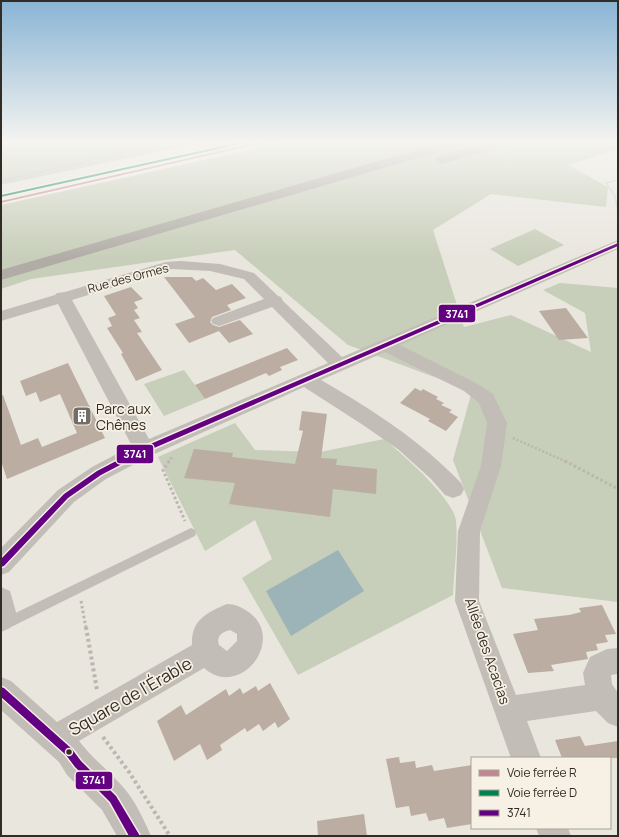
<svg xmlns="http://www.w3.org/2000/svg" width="619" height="837" font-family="Manrope,sans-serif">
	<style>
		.green { fill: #c7ceb9 }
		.water { fill: #9cb4b8 }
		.building { fill: #bbada1 }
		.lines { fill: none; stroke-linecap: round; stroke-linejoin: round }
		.path-far3 { stroke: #bbb6b0; stroke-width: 1.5; stroke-dasharray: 1 1; stroke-linecap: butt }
		.path-far2 { stroke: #bbb6b0; stroke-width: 2.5; stroke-dasharray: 2 2; stroke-linecap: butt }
		.path-far1 { stroke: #bbb6b0; stroke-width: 3; stroke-dasharray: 2.5 2.5; stroke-linecap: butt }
		.path { stroke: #bbb6b0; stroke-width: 4; stroke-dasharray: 3 3; stroke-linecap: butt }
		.lane { fill: #c2beb7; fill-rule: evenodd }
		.street { fill: #c2beb7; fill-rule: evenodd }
		.primary { fill: #b1aca6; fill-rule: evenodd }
		.bus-1-casing { stroke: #f6f1e4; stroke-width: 3 }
		.bus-1 { fill: #640082; fill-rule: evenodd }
		.rail-1-casing { stroke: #f6f1e4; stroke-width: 3 }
		.rail-2-casing { stroke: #f6f1e4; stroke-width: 3 }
		.rail-1 { fill: #c38695; fill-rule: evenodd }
		.rail-2 { fill: #00824e; fill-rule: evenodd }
		.bus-dot { fill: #322c26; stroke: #f6f1e4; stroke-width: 1.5 }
		.labels { text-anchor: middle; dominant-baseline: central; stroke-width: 3.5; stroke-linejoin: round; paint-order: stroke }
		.far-street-label { font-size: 12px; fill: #322c26; stroke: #f6f1e4 }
		.poi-label { font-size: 14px; fill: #322c26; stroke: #f6f1e4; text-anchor: start }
		.street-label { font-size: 14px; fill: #322c26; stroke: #f6f1e4 }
		.near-street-label { font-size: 17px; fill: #322c26; stroke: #f6f1e4 }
		.line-badge { stroke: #f6f1e4; stroke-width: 1.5 }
		.badge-label { font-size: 11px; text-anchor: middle; font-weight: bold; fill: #fff }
	</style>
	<rect width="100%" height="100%" fill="#e9e6de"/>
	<path class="green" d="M 1,142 L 204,142 L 1,185 Z
		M 286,142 L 618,142 L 618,149 L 568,165 L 608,187 L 606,207 L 491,194 L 433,230 L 464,327 L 511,315 L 591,352 L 585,313 L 543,290 L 560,283 L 618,288 L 618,602 L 502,588 L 453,460 L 472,391 L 348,345 L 235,250 L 31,279 L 1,289 L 1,205 Z
		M 535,229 L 564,245 L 518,266 L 490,249 Z
		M 184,370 L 205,399 L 164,416 L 144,384 Z
		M 235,423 L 255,450 L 320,452 L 384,439 C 401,453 454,499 456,521 C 458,544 454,572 453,595 L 298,675 L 242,578 L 272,559 L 255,520 L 205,551 L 158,457 Z"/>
	<path class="water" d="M 338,550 L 364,591 L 291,636 L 266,591 Z"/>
	<path class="building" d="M 164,277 L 192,277 L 196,281 L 203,278 L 216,290 L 232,284 L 246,298 L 227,305 L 231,310 L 212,317 L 210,322 L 213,325 L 219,327 L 240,320 L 253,334 L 229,343 L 219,331 L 189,343 L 175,324 L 195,317 Z
		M 131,287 L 143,299 L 134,302 L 138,308 L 134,310 L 140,318 L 134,320 L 142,332 L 137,333 L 162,370 L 136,381 L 121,354 L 123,353 L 107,328 L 112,326 L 108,318 L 116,315 L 104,296 Z
		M 566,308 L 588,338 L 559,340 L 539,311 Z
		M 287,348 L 298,360 L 280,367 L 282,370 L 269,376 L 266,373 L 205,399 L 195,385 Z
		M 68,363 L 105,438 L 7,479 L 1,461 L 1,395 L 3,395 L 21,445 L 38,438 L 42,447 L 77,433 L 60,394 L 40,402 L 36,392 L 26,396 L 20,381 Z
		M 415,388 L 421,391 L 423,389 L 438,397 L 436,399 L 444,403 L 441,405 L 452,410 L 449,412 L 458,417 L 446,431 L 428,421 L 430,419 L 400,403 Z
		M 302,411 L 327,414 L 321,458 L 337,459 L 336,465 L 377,469 L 376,494 L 333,489 L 330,517 L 229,504 L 235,483 L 184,478 L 194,449 L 233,453 L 232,457 L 295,464 L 303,431 L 299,430 Z
		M 602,605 L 616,634 L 605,635 L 608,642 L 596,644 L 598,650 L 586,652 L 588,659 L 551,665 L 554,671 L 528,673 L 513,634 L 538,630 L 534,619 L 569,615 L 581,612 L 579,608 Z
		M 270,683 L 290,719 L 278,728 L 275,722 L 263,731 L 259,724 L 247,732 L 245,728 L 220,745 L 222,750 L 207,760 L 200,744 L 174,761 L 157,721 L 181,705 L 186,715 L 226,689 L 229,696 L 240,688 L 243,694 L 256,686 L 258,691 Z
		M 580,736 L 585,746 L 618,741 L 618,758 L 562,758 L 555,740 Z
		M 399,757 L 400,763 L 415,761 L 416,768 L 432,765 L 434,771 L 472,765 L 472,824 L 447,828 L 444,818 L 429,821 L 426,813 L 411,816 L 409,806 L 396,808 L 386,759 Z
		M 364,814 L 367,836 L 318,836 L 317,821 Z"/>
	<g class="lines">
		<path class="path-far3" d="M 135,142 L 139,148
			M 618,180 L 606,183 L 615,196 L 618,212
			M 1,181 L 167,142"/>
		<path class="path-far2" d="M 513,438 L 567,462
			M 168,462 L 173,456"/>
		<path class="path-far1" d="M 169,461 L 163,470 L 185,521
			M 565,461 L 618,489
			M 81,601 L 86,628"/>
		<path class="path" d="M 86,627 L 97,690
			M 103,737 L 129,772 L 170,836"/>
		<path class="lane" d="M 191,528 L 195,530 L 196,533 L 195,536 L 1,632 L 1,620 Z"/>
		<path class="street" d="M 618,240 L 618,249 L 400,345 L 476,383 L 493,394 L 507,423 L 501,466 L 480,531 L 479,601 L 516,695 L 585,685 L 583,673 L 590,657 L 607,649 L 618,648 L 618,674 L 611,675 L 612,684 L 618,693 L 618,727 L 608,723 L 596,711 L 527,721 L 541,758 L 511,758 L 455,601 L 458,531 L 481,466 L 487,423 L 479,403 L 464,391 L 385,352 L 321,380 C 371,409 420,440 461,483 L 464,489 L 461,495 L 453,498 L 445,495 L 431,479 L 399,450 L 363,425 L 304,387 L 150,456 L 106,479 L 74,502 L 9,572 L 1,575 L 1,548 L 58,490 L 92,467 L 132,446 L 58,304 L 1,321 L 1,311 L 55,295 L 57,293 L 65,292 L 166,262 L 181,261 L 220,264 L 254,273 L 278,296 L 281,297 L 283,301 L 342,357 ZM 172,269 L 210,271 L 244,279 L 264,299 L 213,318 L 211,321 L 213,324 L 219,326 L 225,324 L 272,307 L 328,363 L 149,439 L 72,300 Z
			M 1,587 L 10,591 L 16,612 L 10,628 L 1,632 Z
			M 227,604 C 235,604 241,607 247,611 C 288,637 241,701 204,668 L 79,741 C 92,758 109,771 123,787 C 135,800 144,820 151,836 L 117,836 L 102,810 L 67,775 L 59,762 L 1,710 L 1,677 L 11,681 L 57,722 L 192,645 C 191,620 206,613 227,604 ZM 230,630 L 237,634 L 237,641 L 227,651 L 219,645 C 216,636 222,632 230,630 Z
			M 536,828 L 568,828 L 571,836 L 539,836 Z"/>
		<path class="primary" d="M 444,142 L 464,142 L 462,145 L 1,280 L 1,270 Z
			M 492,142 L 512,142 L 510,145 L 441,164 L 435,160 L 437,157 Z"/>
		<g class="bus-1-casing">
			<path id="bus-1" d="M 618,243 L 618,246 L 145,452 L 101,475 L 68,498 L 4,566 L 1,567 L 1,559 L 64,494 L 97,471 L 141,448 Z
				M 1,687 L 4,688 L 72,749 L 81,761 L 116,796 L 140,836 L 129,836 L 110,802 L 75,767 L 66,755 L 1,697 Z"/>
		</g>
		<use href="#bus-1" class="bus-1"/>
		<g class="rail-1-casing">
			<path id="rail-1" d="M 259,142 L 267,142 L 1,203 L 1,201 Z"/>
		</g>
		<g class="rail-2-casing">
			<path id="rail-2" d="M 241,142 L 250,142 L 1,197 L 1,195 Z"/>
		</g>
		<use href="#rail-1" class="rail-1"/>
		<use href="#rail-2" class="rail-2"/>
	</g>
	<linearGradient id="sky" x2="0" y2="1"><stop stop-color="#89b4d5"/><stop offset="0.55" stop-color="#f5f4f0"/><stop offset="1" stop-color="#f5f4f0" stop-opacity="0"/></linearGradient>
	<rect width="619" height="259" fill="url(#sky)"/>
	<defs>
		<g id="building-square" transform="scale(1)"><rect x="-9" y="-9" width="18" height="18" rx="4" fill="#726d66" stroke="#f6f1e4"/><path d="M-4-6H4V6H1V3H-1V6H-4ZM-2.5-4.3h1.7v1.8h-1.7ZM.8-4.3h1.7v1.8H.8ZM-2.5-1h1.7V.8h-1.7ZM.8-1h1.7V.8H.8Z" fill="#fff"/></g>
	</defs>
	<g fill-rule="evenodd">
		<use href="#building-square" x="82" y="416"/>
	</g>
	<circle class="bus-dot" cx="69" cy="752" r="3.5"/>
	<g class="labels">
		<g class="far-street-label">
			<text transform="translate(128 278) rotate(-15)">Rue des Ormes</text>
		</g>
		<g class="poi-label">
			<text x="96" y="408">Parc aux<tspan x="96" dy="16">Chênes</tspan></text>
		</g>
		<g class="street-label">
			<text transform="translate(488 651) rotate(71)">Allée des Acacias</text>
		</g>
		<g class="near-street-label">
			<text transform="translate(130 696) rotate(-30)">Square de l'Érable</text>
		</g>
	</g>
	<g class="line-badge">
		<rect x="438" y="304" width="38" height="19" rx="4" fill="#640082"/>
		<rect x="116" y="444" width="38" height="20" rx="4" fill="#640082"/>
		<rect x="75" y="771" width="38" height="19" rx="4" fill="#640082"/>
	</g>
	<g class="badge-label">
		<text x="457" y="318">3741</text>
		<text x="135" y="458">3741</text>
		<text x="94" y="784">3741</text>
	</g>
	<rect width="619" height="837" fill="none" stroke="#322c26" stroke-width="4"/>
	<rect x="471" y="757" width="140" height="72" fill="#f6f1e4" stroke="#a8a298"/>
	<rect x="479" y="770" width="20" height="6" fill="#c38695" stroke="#a8a298"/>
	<text x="507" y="777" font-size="12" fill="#322c26">Voie ferrée R</text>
	<rect x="479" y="790" width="20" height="6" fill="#00824e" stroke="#a8a298"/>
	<text x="507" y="797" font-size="12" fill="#322c26">Voie ferrée D</text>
	<rect x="479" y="810" width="20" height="6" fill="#640082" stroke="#a8a298"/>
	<text x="507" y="817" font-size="12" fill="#322c26">3741</text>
</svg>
